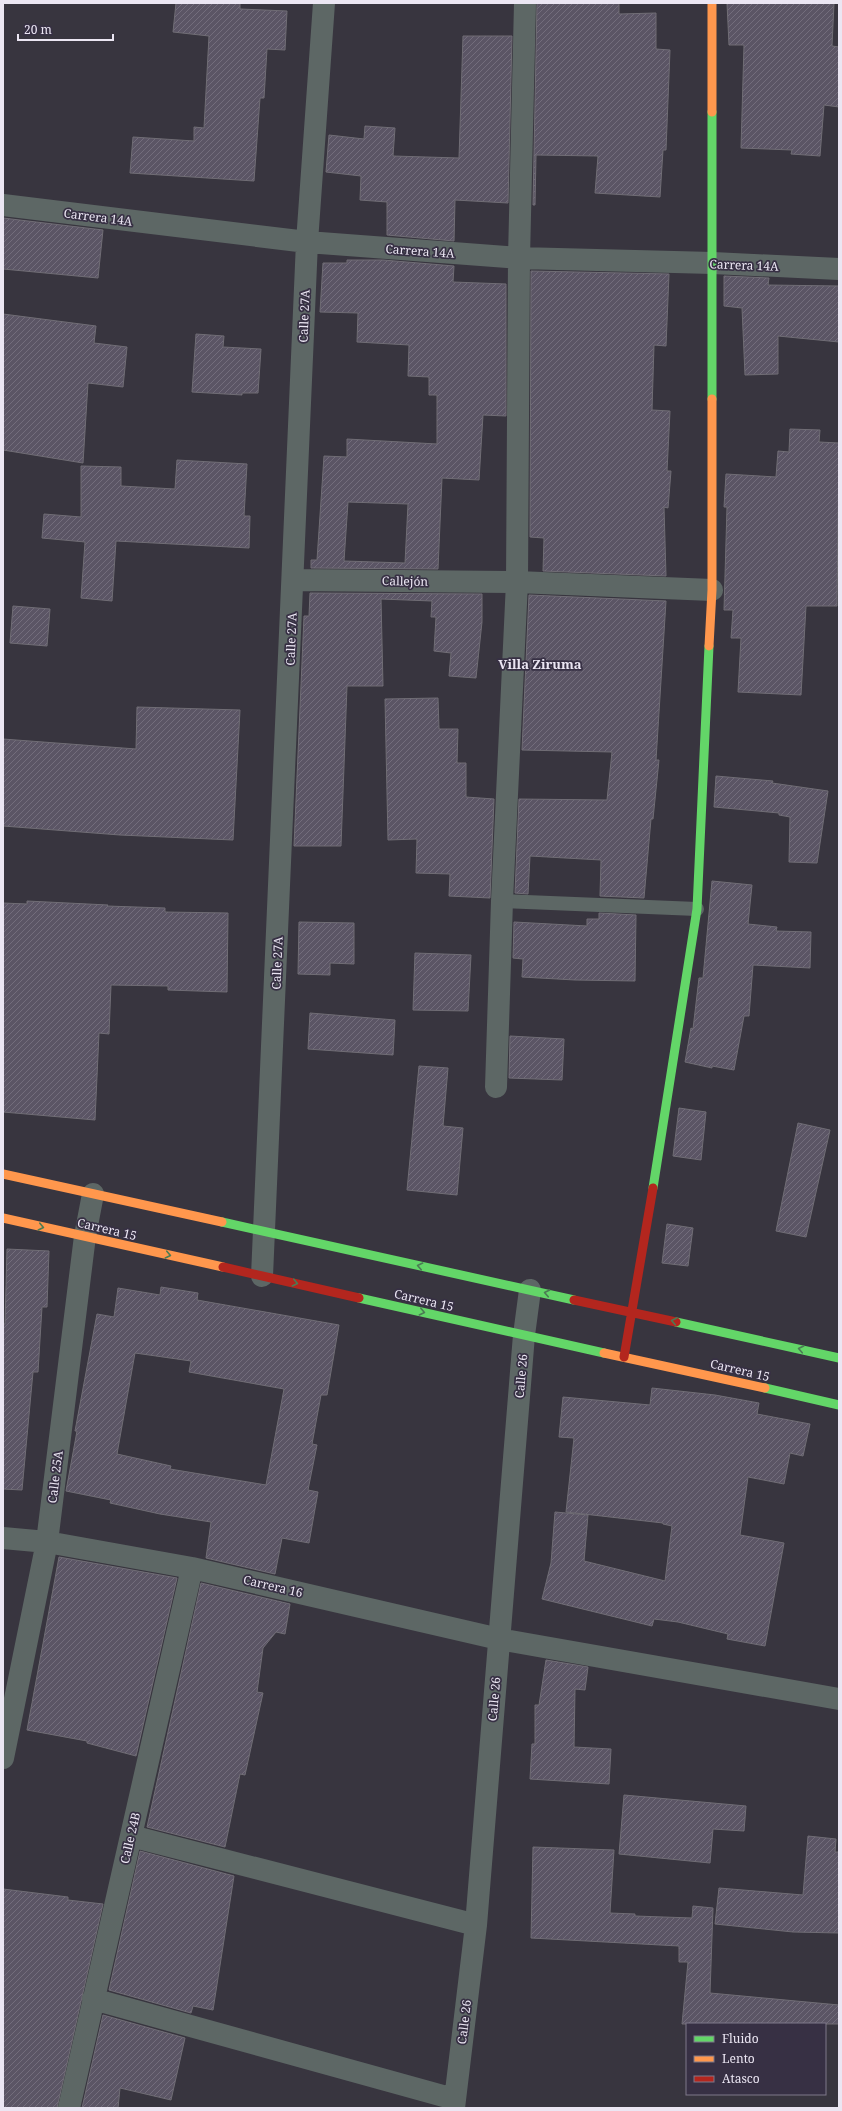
<svg xmlns="http://www.w3.org/2000/svg" width="842" height="2111" font-family="'Noto Serif',serif">
	<style>
		.building { fill: url(#building-hatch); stroke: #706d75; fill-rule: evenodd }
		.lines { fill: none; stroke-linecap: round; stroke-linejoin: round }
		.lane { stroke: #5d6765; stroke-width: 14 }
		.street { stroke: #5d6765; stroke-width: 22 }
		.fast { stroke: #63d668; stroke-width: 9 }
		.slow { stroke: #ff974d; stroke-width: 9 }
		.jam { stroke: #b3261e; stroke-width: 9 }
		.oneway { stroke: #4b7b54 }
		.labels { text-anchor: middle; dominant-baseline: central; stroke-width: 3.5; stroke-linejoin: round; paint-order: stroke }
		.street-label { font-size: 12px; fill: #ebe6f3; stroke: #373044 }
		.neighbourhood-label { font-size: 13px; font-weight: bold; fill: #ebe6f3; stroke: #373044 }
	</style>
	<defs>
		<pattern id="building-hatch" width="6" height="6" patternUnits="userSpaceOnUse"><rect width="6" height="6" fill="#5b5565"/><path d="M-1 1l2-2M0 6l6-6M5 7l2-2" fill="none" stroke="#736d7c"/></pattern>
	</defs>
	<rect width="100%" height="100%" fill="#38353f"/>
	<path class="building" d="M 176,3 L 240,3 L 240,9 L 287,11 L 285,50 L 267,49 L 264,98 L 260,98 L 254,181 L 130,173 L 133,137 L 194,141 L 194,127 L 204,128 L 209,36 L 173,32 Z
		M 537,3 L 619,3 L 619,14 L 656,13 L 656,49 L 670,50 L 666,150 L 663,150 L 660,197 L 595,193 L 598,156 L 536,155 L 535,205 L 533,205 Z
		M 727,3 L 834,3 L 832,46 L 839,47 L 839,107 L 824,105 L 820,156 L 791,154 L 792,150 L 741,148 L 744,45 L 729,45 Z
		M 463,36 L 512,36 L 508,203 L 455,200 L 454,241 L 387,235 L 387,202 L 360,200 L 361,176 L 326,172 L 329,135 L 364,139 L 365,126 L 395,128 L 393,156 L 459,158 Z
		M 3,218 L 103,230 L 98,278 L 3,269 Z
		M 347,260 L 383,260 L 454,266 L 453,282 L 506,284 L 506,416 L 483,415 L 479,480 L 442,478 L 438,569 L 311,568 L 311,560 L 317,560 L 324,456 L 347,457 L 347,439 L 437,444 L 437,395 L 429,395 L 429,377 L 408,376 L 409,345 L 357,342 L 358,313 L 320,312 L 323,263 L 347,263 ZM 348,502 L 408,504 L 405,563 L 344,561 Z
		M 531,271 L 669,274 L 666,346 L 654,345 L 652,410 L 670,411 L 667,471 L 671,471 L 668,508 L 664,507 L 666,576 L 543,571 L 544,538 L 530,537 Z
		M 724,276 L 769,278 L 768,285 L 839,286 L 839,342 L 778,336 L 778,374 L 745,375 L 742,308 L 724,306 Z
		M 3,314 L 96,326 L 94,343 L 127,347 L 123,387 L 88,383 L 83,463 L 3,450 Z
		M 196,334 L 224,336 L 223,347 L 261,349 L 258,393 L 242,393 L 242,395 L 192,392 Z
		M 790,429 L 820,430 L 819,442 L 839,443 L 837,606 L 806,606 L 801,695 L 738,692 L 741,638 L 731,638 L 733,610 L 724,610 L 727,507 L 724,507 L 726,474 L 776,477 L 778,451 L 789,452 Z
		M 177,460 L 247,464 L 244,516 L 250,516 L 249,548 L 116,541 L 112,601 L 81,598 L 85,542 L 42,538 L 44,514 L 81,517 L 81,466 L 121,467 L 121,486 L 175,489 Z
		M 310,593 L 482,594 L 482,622 L 476,678 L 449,676 L 451,653 L 434,651 L 436,617 L 431,617 L 432,601 L 381,599 L 383,686 L 347,686 L 341,846 L 294,846 L 304,616 L 309,616 Z
		M 529,595 L 666,601 L 656,760 L 659,760 L 653,819 L 651,819 L 644,898 L 600,896 L 601,860 L 530,856 L 528,894 L 515,893 L 519,799 L 607,800 L 612,752 L 522,750 Z
		M 13,606 L 50,609 L 47,646 L 10,643 Z
		M 438,698 L 439,729 L 458,729 L 457,763 L 466,763 L 466,797 L 494,799 L 490,898 L 449,896 L 450,874 L 416,873 L 417,839 L 388,840 L 385,699 Z
		M 137,707 L 240,710 L 233,840 L 120,835 L 3,826 L 3,739 L 136,749 Z
		M 716,776 L 773,781 L 772,783 L 828,791 L 817,863 L 789,862 L 790,817 L 779,815 L 779,813 L 714,807 Z
		M 712,881 L 752,885 L 748,924 L 777,927 L 776,931 L 811,932 L 810,968 L 753,965 L 749,1016 L 744,1016 L 734,1070 L 712,1066 L 712,1068 L 685,1062 L 691,1028 L 693,1029 L 699,978 L 703,978 Z
		M 27,901 L 108,905 L 107,906 L 165,908 L 165,912 L 228,913 L 227,992 L 168,990 L 168,986 L 111,985 L 109,1034 L 99,1033 L 95,1120 L 3,1112 L 3,903 L 27,904 Z
		M 599,913 L 636,915 L 635,981 L 575,980 L 522,977 L 523,959 L 513,958 L 514,922 L 587,926 L 587,919 L 599,919 Z
		M 299,922 L 354,923 L 354,964 L 330,963 L 330,975 L 298,974 Z
		M 415,953 L 471,955 L 468,1011 L 413,1010 Z
		M 310,1013 L 395,1020 L 393,1055 L 308,1049 Z
		M 510,1036 L 564,1039 L 562,1080 L 509,1078 Z
		M 419,1066 L 448,1068 L 443,1126 L 463,1128 L 457,1195 L 407,1190 Z
		M 679,1108 L 706,1112 L 701,1160 L 673,1156 Z
		M 798,1123 L 830,1130 L 806,1237 L 776,1231 Z
		M 667,1224 L 693,1228 L 688,1266 L 662,1263 Z
		M 7,1249 L 49,1251 L 47,1307 L 42,1307 L 38,1372 L 33,1372 L 22,1490 L 3,1489 L 3,1324 L 5,1324 Z
		M 161,1287 L 198,1293 L 197,1300 L 339,1325 L 327,1395 L 321,1395 L 312,1444 L 317,1445 L 308,1490 L 318,1492 L 309,1543 L 282,1538 L 275,1574 L 206,1558 L 211,1522 L 160,1514 L 110,1503 L 111,1500 L 66,1491 L 77,1431 L 75,1431 L 97,1314 L 114,1317 L 118,1288 L 160,1295 ZM 135,1353 L 191,1361 L 189,1372 L 284,1389 L 266,1485 L 170,1469 L 171,1466 L 117,1454 Z
		M 652,1388 L 715,1395 L 759,1403 L 757,1414 L 810,1424 L 803,1456 L 790,1453 L 784,1484 L 748,1477 L 740,1535 L 784,1543 L 765,1646 L 727,1639 L 728,1634 L 678,1622 L 654,1619 L 652,1626 L 542,1599 L 551,1563 L 555,1512 L 588,1515 L 584,1561 L 665,1581 L 672,1526 L 663,1524 L 663,1523 L 566,1512 L 574,1438 L 559,1437 L 563,1397 L 650,1405 Z
		M 59,1557 L 177,1578 L 136,1756 L 87,1743 L 87,1741 L 27,1730 Z
		M 201,1583 L 290,1604 L 285,1634 L 276,1632 L 263,1648 L 257,1692 L 263,1693 L 245,1775 L 240,1774 L 225,1847 L 147,1827 Z
		M 546,1660 L 588,1667 L 585,1690 L 575,1689 L 574,1747 L 611,1749 L 609,1784 L 530,1779 L 532,1744 L 535,1744 L 535,1705 L 539,1705 Z
		M 624,1795 L 746,1806 L 744,1831 L 713,1829 L 710,1863 L 619,1854 Z
		M 808,1836 L 836,1839 L 835,1852 L 839,1852 L 839,1933 L 793,1932 L 715,1924 L 719,1888 L 803,1895 Z
		M 533,1847 L 614,1850 L 610,1913 L 635,1914 L 635,1916 L 692,1918 L 693,1906 L 713,1908 L 710,1993 L 839,2005 L 839,2024 L 682,2024 L 688,1962 L 679,1962 L 679,1946 L 531,1938 Z
		M 140,1851 L 234,1876 L 213,2010 L 193,2006 L 191,2013 L 109,1990 Z
		M 3,1889 L 68,1897 L 68,1900 L 103,1904 L 57,2108 L 3,2108 Z
		M 103,2015 L 185,2038 L 171,2100 L 120,2088 L 118,2108 L 82,2108 Z"/>
	<g class="lines">
		<path class="lane" d="M 502,901 L 697,909"/>
		<path class="street" d="M 3,205 L 307,242 L 519,258 L 713,263 L 839,269
			M 293,580 L 517,582 L 712,590
			M 496,1087 L 502,901 L 517,582 L 519,258 L 525,3
			M 262,1276 L 307,242 L 324,3
			M 3,1538 L 47,1542 L 192,1568 L 499,1639 L 839,1699
			M 3,1758 L 47,1542 L 85,1236 L 93,1194
			M 131,1836 L 476,1925
			M 93,1999 L 454,2099
			M 69,2108 L 192,1568
			M 454,2108 L 476,1925 L 524,1335 L 530,1290"/>
		<path class="fast" d="M 712,112 L 712,399
			M 653,1188 L 697,909 L 709,646
			M 222,1222 L 574,1300
			M 359,1298 L 604,1353
			M 676,1322 L 839,1358
			M 765,1388 L 839,1405"/>
		<path class="slow" d="M 712,3 L 712,112
			M 709,646 L 712,590 L 712,399
			M 3,1174 L 222,1222
			M 3,1218 L 223,1267
			M 604,1353 L 765,1388"/>
		<path class="jam" d="M 223,1267 L 359,1298
			M 574,1300 L 676,1322
			M 624,1357 L 653,1188"/>
	</g>
	<defs><path id="oneway-chevron" d="M-2-3.5L2.5 0L-2 3.5" fill="none" stroke-width="1.6" stroke-linecap="round" stroke-linejoin="round"/></defs>
	<g class="oneway">
		<use href="#oneway-chevron" transform="translate(41 1227) rotate(13)"/>
		<use href="#oneway-chevron" transform="translate(168 1255) rotate(13)"/>
		<use href="#oneway-chevron" transform="translate(420 1266) rotate(-168)"/>
		<use href="#oneway-chevron" transform="translate(295 1283) rotate(13)"/>
		<use href="#oneway-chevron" transform="translate(547 1293) rotate(-168)"/>
		<use href="#oneway-chevron" transform="translate(422 1312) rotate(13)"/>
		<use href="#oneway-chevron" transform="translate(674 1321) rotate(-168)"/>
		<use href="#oneway-chevron" transform="translate(801 1349) rotate(-168)"/>
	</g>
	<g class="labels">
		<g class="street-label">
			<text transform="translate(98 217) rotate(7)">Carrera 14A</text>
			<text transform="translate(420 251) rotate(4)">Carrera 14A</text>
			<text transform="translate(744 265) rotate(2)">Carrera 14A</text>
			<text transform="translate(304 316) rotate(-88)">Calle 27A</text>
			<text transform="translate(405 581) rotate(1)">Callejón</text>
			<text transform="translate(291 639) rotate(-88)">Calle 27A</text>
			<text transform="translate(277 963) rotate(-88)">Calle 27A</text>
			<text transform="translate(107 1229) rotate(13)">Carrera 15</text>
			<text transform="translate(424 1300) rotate(13)">Carrera 15</text>
			<text transform="translate(740 1370) rotate(13)">Carrera 15</text>
			<text transform="translate(521 1376) rotate(-85)">Calle 26</text>
			<text transform="translate(55 1477) rotate(-83)">Calle 25A</text>
			<text transform="translate(273 1586) rotate(13)">Carrera 16</text>
			<text transform="translate(494 1699) rotate(-85)">Calle 26</text>
			<text transform="translate(130 1838) rotate(-77)">Calle 24B</text>
			<text transform="translate(464 2022) rotate(-83)">Calle 26</text>
		</g>
		<g class="neighbourhood-label">
			<text x="540" y="664">Villa Ziruma</text>
		</g>
	</g>
	<rect width="842" height="2111" fill="none" stroke="#ebe6f3" stroke-width="8"/>
	<rect x="686" y="2023" width="140" height="72" fill="#373044" stroke="#7f798a"/>
	<rect x="694" y="2036" width="20" height="6" fill="#63d668" stroke="#7f798a"/>
	<text x="722" y="2043" font-size="12" fill="#ebe6f3">Fluido</text>
	<rect x="694" y="2056" width="20" height="6" fill="#ff974d" stroke="#7f798a"/>
	<text x="722" y="2063" font-size="12" fill="#ebe6f3">Lento</text>
	<rect x="694" y="2076" width="20" height="6" fill="#b3261e" stroke="#7f798a"/>
	<text x="722" y="2083" font-size="12" fill="#ebe6f3">Atasco</text>
	<path d="M18 34v6h95v-6" fill="none" stroke="#ebe6f3" stroke-width="2"/>
	<text x="24" y="34" font-size="12" fill="#ebe6f3" stroke="#373044" stroke-width="3" paint-order="stroke">20 m</text>
</svg>
